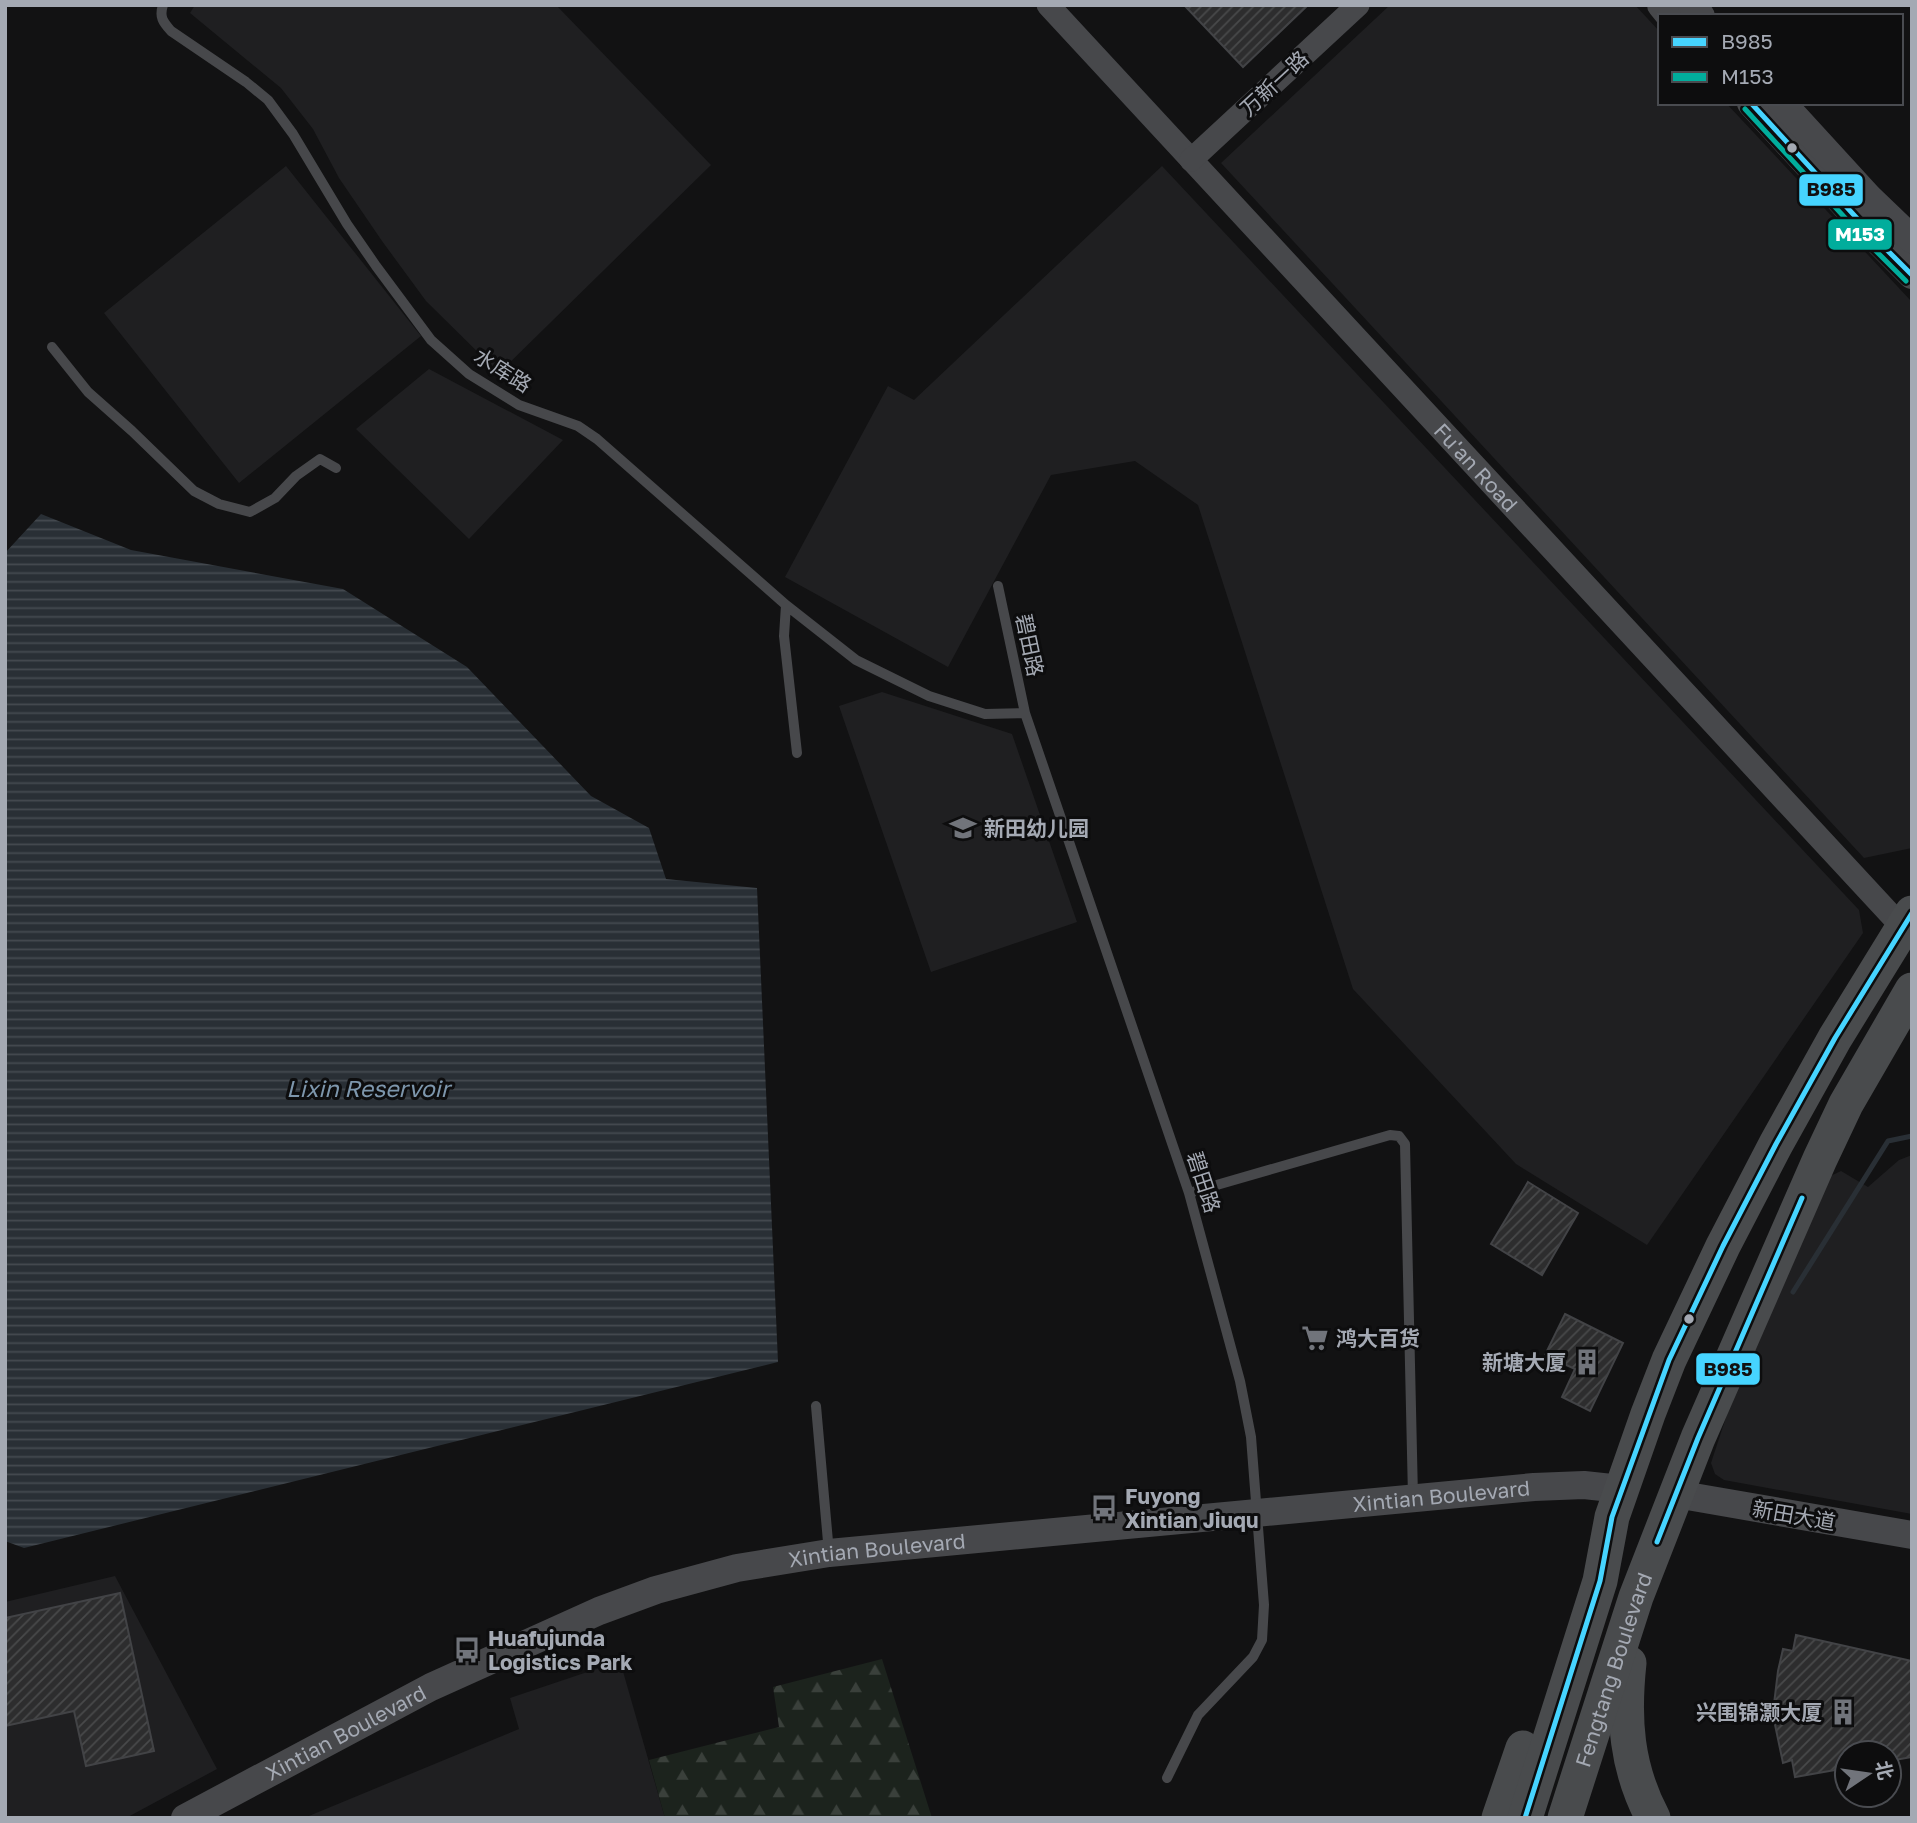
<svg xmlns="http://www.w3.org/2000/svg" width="1917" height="1823" font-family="'Golos Text','Noto Sans SC',sans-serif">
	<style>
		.built { fill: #1f1f21 }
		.forest { fill: url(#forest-firs) }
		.water { fill: url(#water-rules) }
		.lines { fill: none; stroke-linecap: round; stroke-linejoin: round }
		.stream { stroke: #292f35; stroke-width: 5 }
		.building { fill: url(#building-hatch); stroke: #424346; stroke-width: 2 }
		.service { stroke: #47484b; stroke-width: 10 }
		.minor { stroke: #47484b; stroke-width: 23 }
		.tertiary { stroke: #47484b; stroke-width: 28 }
		.primary { stroke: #494b4d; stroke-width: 35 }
		.bus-1-casing { stroke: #0d0d0e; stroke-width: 10 }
		.bus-2-casing { stroke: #0d0d0e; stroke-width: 10 }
		.bus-1 { stroke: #46d4ff; stroke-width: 5 }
		.bus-2 { stroke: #01ad9c; stroke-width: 5 }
		.bus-dot { fill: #a4a9b3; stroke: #0d0d0e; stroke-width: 2.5 }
		.labels { text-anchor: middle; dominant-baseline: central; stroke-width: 6; stroke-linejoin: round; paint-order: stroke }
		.street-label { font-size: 21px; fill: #a4a9b3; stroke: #0d0d0e }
		.poi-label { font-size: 21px; font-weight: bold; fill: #a4a9b3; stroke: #0d0d0e; text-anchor: start }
		.water-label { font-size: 23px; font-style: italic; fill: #7d96ac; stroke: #0d0d0e }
		.line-badge { stroke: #0d0d0e; stroke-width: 2.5 }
		.badge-label { font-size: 19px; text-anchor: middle; font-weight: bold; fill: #fff }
		.pale-badge-label { font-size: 19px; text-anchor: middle; font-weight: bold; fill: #111 }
	</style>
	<defs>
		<pattern id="forest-firs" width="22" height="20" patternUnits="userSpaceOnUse" patternTransform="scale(1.75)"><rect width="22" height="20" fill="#1c231d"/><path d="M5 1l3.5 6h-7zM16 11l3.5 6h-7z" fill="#3a403b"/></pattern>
		<pattern id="water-rules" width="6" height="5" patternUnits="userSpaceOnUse" patternTransform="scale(1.75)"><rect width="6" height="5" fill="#292f35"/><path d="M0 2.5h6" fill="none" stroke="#454a50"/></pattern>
		<pattern id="building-hatch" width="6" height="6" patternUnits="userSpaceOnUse" patternTransform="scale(1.75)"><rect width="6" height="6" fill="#2d2d2e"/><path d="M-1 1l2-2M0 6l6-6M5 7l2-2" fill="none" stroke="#48494a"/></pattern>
	</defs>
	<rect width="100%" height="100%" fill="#121213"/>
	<path class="built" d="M 195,5 L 556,5 L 711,165 L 499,373 L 426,301 L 382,241 L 339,178 L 313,129 L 281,88 L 190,13 Z
		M 1390,5 L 1635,5 L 1660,32 L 1660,103 L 1726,103 L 1912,302 L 1912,848 L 1864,858 L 1221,163 Z
		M 286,166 L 421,336 L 239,483 L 104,313 Z
		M 1162,166 L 1859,910 L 1863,933 L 1647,1245 L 1516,1164 L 1353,989 L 1198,505 L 1135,461 L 1051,475 L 948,667 L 785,577 L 888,386 L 914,400 Z
		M 429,369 L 563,440 L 469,539 L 356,429 Z
		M 882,692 L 1012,734 L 1077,922 L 931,972 L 839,706 Z
		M 1912,1155 L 1912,1514 L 1724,1480 L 1715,1474 L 1711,1463 L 1735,1390 L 1820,1181 L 1841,1171 L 1868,1187 L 1899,1160 Z
		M 115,1576 L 217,1769 L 126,1818 L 5,1818 L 5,1602 Z
		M 620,1661 L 665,1818 L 304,1818 L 519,1729 L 510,1698 Z"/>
	<path class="forest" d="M 882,1659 L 932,1818 L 665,1818 L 649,1760 L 779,1727 L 773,1687 Z"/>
	<path class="water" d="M 41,514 L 131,550 L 343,589 L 467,667 L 591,796 L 649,828 L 666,879 L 757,888 L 778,1362 L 24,1548 L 5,1541 L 5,553 Z"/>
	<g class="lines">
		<path class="stream" d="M 1793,1292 L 1888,1141 L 1912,1136"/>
	</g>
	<path class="building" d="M 1184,5 L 1308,5 L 1243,67 Z
		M 1528,1182 L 1578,1213 L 1542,1275 L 1491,1244 Z
		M 1565,1314 L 1623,1343 L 1590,1411 L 1562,1397 L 1575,1369 L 1545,1355 Z
		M 120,1593 L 154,1751 L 86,1766 L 74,1711 L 5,1726 L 5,1618 Z
		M 1796,1635 L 1912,1661 L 1912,1757 L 1889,1761 L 1889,1753 L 1847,1753 L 1847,1768 L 1795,1777 L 1792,1760 L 1783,1763 L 1774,1720 L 1774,1704 L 1778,1671 L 1783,1649 L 1793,1651 Z"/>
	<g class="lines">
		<path class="service" d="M 163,5 C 159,17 163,22 171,31 L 246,82 L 268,100 L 293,134 L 347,224 L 376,266 L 431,340 L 469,374 L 519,405 L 578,426 L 597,439 L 786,605 L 784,636 L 797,753
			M 52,347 L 88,392 L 132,431 L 194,491 L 219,504 L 250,512 L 275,498 L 296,476 L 320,459 L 336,468
			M 998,586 L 1025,713 L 1189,1193 L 1240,1381 L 1251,1437 L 1264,1605 L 1262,1640 L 1253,1657 L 1198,1715 L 1167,1778
			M 786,605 L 856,660 L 929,696 L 985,714 L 1025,713
			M 1189,1193 L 1390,1135 L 1399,1136 L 1405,1144 L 1413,1497
			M 816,1406 L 829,1553"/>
		<g class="minor">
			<path id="s1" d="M 1048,5 L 1903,928"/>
			<path d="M 1191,160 L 1358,5"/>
		</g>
		<g class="tertiary">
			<path d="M 1661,5 L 1670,16"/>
			<path d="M 1692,5 L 1701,16"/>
			<path d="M 1751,103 L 1876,239 L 1912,275"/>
			<path d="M 1782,103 L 1869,198 L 1912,239"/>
			<path d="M 1676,1494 L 1912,1535"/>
			<path id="s2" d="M 185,1818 L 431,1687 L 599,1611 L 656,1590 L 737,1568 L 829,1553 L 1534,1487 L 1584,1485 L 1621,1489"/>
		</g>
		<g class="primary">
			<path d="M 1629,1663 C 1623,1719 1626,1767 1653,1818"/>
			<path d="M 1499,1818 L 1523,1748"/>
			<path d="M 1525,1818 L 1600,1581 L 1612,1517 L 1648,1414 L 1669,1360 L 1723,1246 L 1776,1144 L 1835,1038 L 1912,913"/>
			<path id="s3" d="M 1565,1818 L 1636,1597 L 1698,1438 L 1820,1159 L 1846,1104 L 1912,990"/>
		</g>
		<g class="bus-1-casing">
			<path id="bus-1" d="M 1751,103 L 1876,239 L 1912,275
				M 1657,1542 L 1698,1438 L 1802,1198
				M 1525,1818 L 1600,1581 L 1612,1517 L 1669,1360 L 1723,1246 L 1776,1144 L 1835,1038 L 1912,913"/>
		</g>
		<g class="bus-2-casing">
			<path id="bus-2" d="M 1745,109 L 1870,245 L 1906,281"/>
		</g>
		<use href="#bus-1" class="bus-1"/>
		<use href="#bus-2" class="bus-2"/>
	</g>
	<defs>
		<g id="school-bare" transform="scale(2.1)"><path d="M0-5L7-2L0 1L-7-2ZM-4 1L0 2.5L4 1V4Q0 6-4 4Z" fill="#71747b" stroke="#0d0d0e" stroke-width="2.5" paint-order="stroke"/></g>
		<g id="supermarket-bare" transform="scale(2.1)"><path d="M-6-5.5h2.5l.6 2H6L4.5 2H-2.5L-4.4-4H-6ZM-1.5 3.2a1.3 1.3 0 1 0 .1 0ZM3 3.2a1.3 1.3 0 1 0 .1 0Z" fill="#71747b" stroke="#0d0d0e" stroke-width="2.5" paint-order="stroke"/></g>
		<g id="building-bare" transform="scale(2.1)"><path d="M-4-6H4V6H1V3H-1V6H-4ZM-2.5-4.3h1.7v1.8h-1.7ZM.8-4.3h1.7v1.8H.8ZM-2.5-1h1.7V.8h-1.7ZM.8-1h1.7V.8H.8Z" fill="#71747b" stroke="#0d0d0e" stroke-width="2.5" paint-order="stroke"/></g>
		<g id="bus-bare" transform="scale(2.1)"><path d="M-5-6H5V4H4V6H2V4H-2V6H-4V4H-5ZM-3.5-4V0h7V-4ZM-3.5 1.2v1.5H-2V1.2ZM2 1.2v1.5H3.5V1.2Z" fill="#71747b" stroke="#0d0d0e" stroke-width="2.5" paint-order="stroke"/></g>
	</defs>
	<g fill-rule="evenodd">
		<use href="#school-bare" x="963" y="828"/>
		<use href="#supermarket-bare" x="1315" y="1338"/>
		<use href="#building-bare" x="1587" y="1362"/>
		<use href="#bus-bare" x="1104" y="1508"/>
		<use href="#bus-bare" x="467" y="1650"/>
		<use href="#building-bare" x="1843" y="1712"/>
	</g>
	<g class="bus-dot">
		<circle cx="1792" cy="148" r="6"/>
		<circle cx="1689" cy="1319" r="6"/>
	</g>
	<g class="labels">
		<g class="street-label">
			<text transform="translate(1274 83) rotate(-43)">万新一路</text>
			<text transform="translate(503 370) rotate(32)">水库路</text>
			<text stroke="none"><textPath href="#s1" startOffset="630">Fu'an Road</textPath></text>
			<text transform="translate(1030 645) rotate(78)">碧田路</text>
			<text transform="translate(1204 1182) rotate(72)">碧田路</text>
			<text stroke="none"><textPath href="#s2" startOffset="1316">Xintian Boulevard</textPath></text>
			<text transform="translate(1794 1515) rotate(10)">新田大道</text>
			<text stroke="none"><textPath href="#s2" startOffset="749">Xintian Boulevard</textPath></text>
			<text stroke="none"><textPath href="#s3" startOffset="156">Fengtang Boulevard</textPath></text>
			<text stroke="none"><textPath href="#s2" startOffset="182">Xintian Boulevard</textPath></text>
		</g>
		<g class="poi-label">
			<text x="984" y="828">新田幼儿园</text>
			<text x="1336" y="1338">鸿大百货</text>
			<text x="1566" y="1362" text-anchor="end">新塘大厦</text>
			<text x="1125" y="1496">Fuyong<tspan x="1125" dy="24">Xintian Jiuqu</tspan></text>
			<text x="488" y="1638">Huafujunda<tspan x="488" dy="24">Logistics Park</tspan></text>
			<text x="1822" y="1712" text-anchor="end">兴围锦灏大厦</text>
		</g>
		<g class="water-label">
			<text x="368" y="1088">Lixin Reservoir</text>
		</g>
	</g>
	<g class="line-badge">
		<rect x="1798" y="173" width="66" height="34" rx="7" fill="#46d4ff"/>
		<rect x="1827" y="218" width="66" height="33" rx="7" fill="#01ad9c"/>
		<rect x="1695" y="1352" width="66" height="34" rx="7" fill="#46d4ff"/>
	</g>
	<g class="badge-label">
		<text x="1860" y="241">M153</text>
	</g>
	<g class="pale-badge-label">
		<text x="1831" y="196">B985</text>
		<text x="1728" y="1376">B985</text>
	</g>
	<rect width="1917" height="1823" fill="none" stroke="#a4a9b3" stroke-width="14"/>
	<rect x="1658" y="14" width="245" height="91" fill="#0d0d0e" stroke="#494b50" stroke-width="2"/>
	<rect x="1672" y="37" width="35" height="10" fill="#46d4ff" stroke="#494b50" stroke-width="2"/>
	<text x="1721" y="49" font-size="21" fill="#a4a9b3">B985</text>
	<rect x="1672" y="72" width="35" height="10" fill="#01ad9c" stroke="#494b50" stroke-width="2"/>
	<text x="1721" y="84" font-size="21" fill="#a4a9b3">M153</text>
	<g transform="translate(1868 1774) rotate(77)"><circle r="33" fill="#0d0d0e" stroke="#494b50" stroke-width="2"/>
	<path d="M0-5L12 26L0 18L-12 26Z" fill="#71747b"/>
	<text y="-10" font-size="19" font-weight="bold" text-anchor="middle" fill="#a4a9b3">北</text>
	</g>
</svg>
